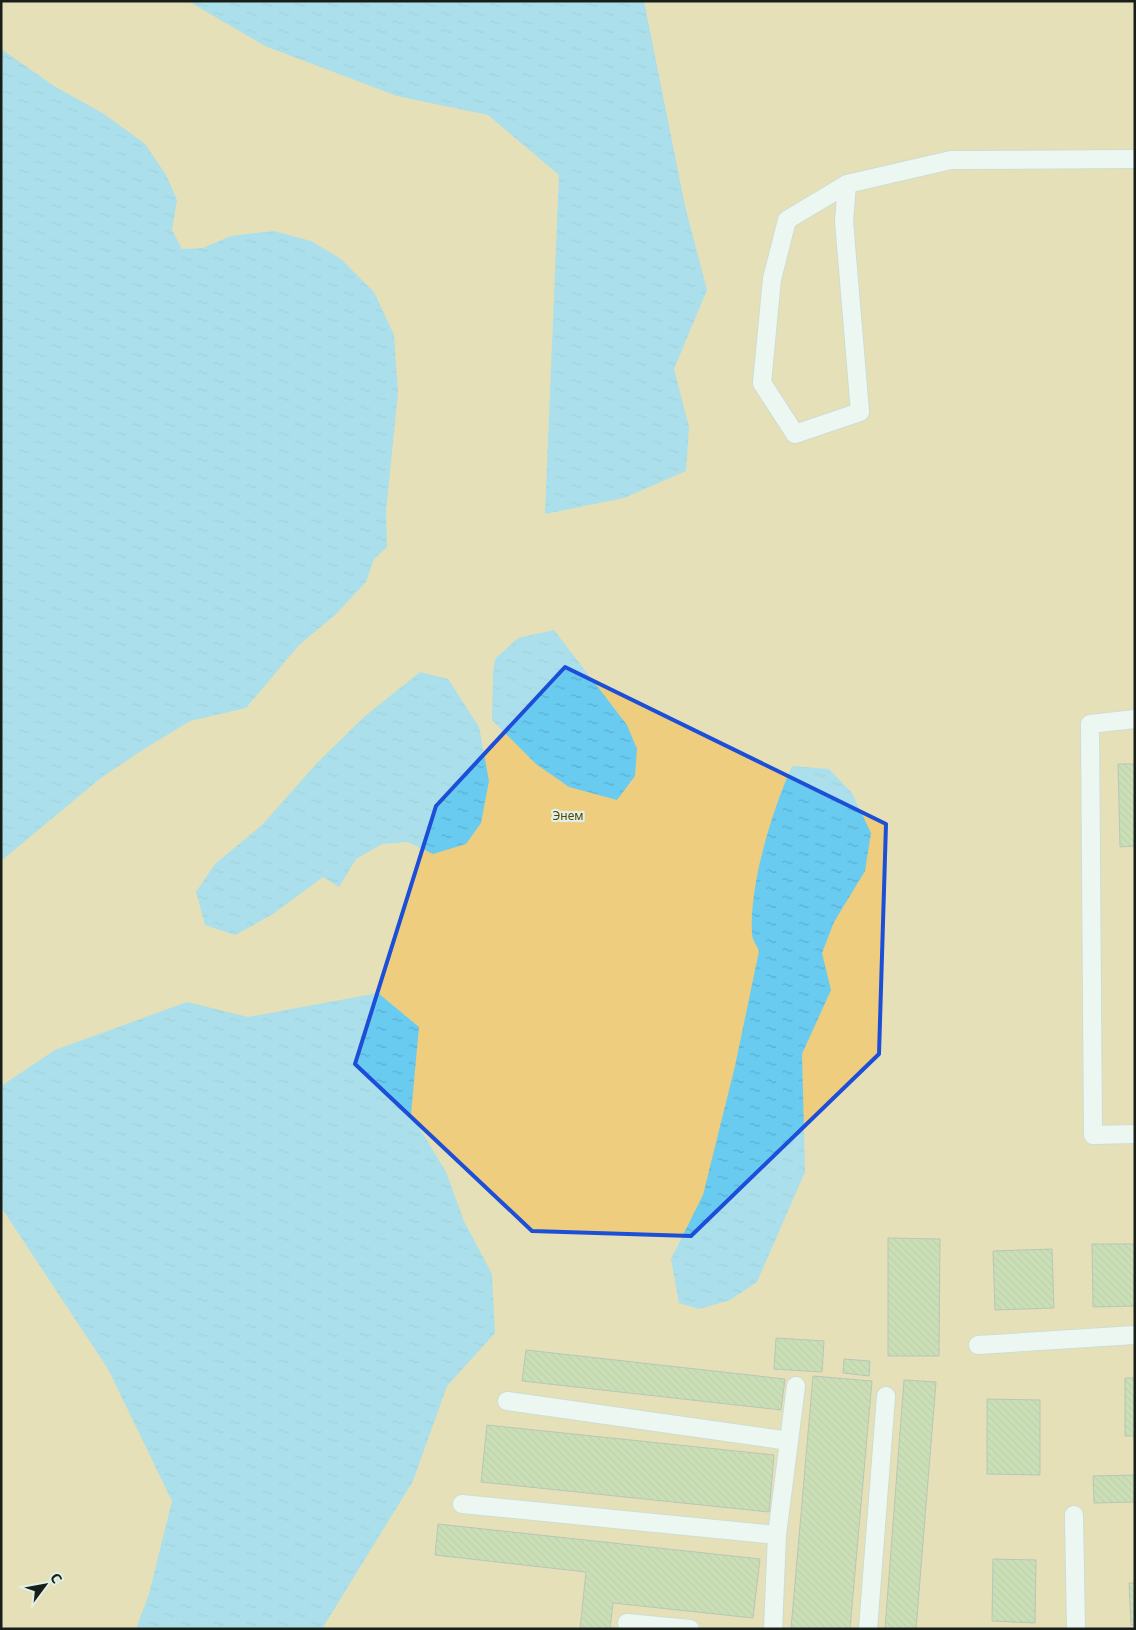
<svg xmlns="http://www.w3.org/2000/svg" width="1136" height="1630" font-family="'Noto Sans',sans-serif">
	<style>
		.green { fill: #eecd7e }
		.water { fill: url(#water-ripples) }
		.building { fill: url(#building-back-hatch); stroke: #8b9181 }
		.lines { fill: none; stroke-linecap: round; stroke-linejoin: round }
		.service-casing { stroke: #b7c7bc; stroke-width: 20 }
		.service { stroke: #fff; stroke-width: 18 }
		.marked { fill: none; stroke: #1d4ed8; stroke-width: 4; stroke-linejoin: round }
		.labels { text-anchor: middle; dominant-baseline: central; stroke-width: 4.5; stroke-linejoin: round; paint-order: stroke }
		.park-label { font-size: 12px; fill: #584200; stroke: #dff0e5 }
	</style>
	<defs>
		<pattern id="water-ripples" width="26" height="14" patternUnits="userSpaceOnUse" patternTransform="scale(1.25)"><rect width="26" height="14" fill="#6acbf1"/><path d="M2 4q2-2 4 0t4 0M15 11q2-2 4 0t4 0" fill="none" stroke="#5baece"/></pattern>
		<pattern id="building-back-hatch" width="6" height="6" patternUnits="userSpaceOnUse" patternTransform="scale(1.25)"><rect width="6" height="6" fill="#b3ca7c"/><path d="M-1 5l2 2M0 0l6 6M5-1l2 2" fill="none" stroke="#99ad6b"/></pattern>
	</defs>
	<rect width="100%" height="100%" fill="#dff0e5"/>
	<path class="green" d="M 1,1 L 1135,1 L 1135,1629 L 1,1629 Z"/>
	<path class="water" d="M 188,1 L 644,1 L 685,206 L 707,290 L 674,369 L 689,427 L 686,471 L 624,498 L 545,514 L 559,175 L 488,115 L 397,96 L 265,46 Z
		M 1,49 L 54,86 L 104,114 L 145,144 L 166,175 L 177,200 L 172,230 L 182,249 L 203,248 L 231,236 L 274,231 L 311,241 L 341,259 L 374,292 L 394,335 L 398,392 L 386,512 L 387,547 L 374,559 L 366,582 L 335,615 L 299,645 L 246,708 L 190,721 L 141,751 L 102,777 L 1,861 Z
		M 554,630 L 627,725 L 637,749 L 635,776 L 617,800 L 569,787 L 536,764 L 492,720 L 493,673 L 495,659 L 518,638 Z
		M 420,672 L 448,679 L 479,727 L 489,781 L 481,823 L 466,844 L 433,854 L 408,842 L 382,844 L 356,859 L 339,887 L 323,877 L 273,914 L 235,935 L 205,925 L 196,892 L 215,864 L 262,825 L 317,763 L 364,717 Z
		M 792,766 L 829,769 L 852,793 L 871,833 L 865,871 L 834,922 L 822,953 L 831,990 L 802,1054 L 805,1172 L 757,1282 L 730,1300 L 699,1309 L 679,1303 L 671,1259 L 703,1195 L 735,1066 L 759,951 C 757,946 752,939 752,934 C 749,885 772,811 792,766 Z
		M 378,993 L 419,1027 L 411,1114 L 446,1172 L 464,1221 L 492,1274 L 495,1333 L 447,1386 L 413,1481 L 322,1629 L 136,1629 L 149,1594 L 172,1501 L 108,1369 L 1,1207 L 1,1086 L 55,1050 L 187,1002 L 248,1017 Z"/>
	<path class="building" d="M 1118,764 L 1135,764 L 1135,846 L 1120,847 Z
		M 888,1238 L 940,1239 L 939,1356 L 888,1356 Z
		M 1092,1244 L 1135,1244 L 1135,1306 L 1093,1307 Z
		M 1052,1249 L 1054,1308 L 995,1310 L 993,1251 Z
		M 776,1338 L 824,1341 L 822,1372 L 774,1369 Z
		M 526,1350 L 785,1379 L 781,1410 L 522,1381 Z
		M 844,1359 L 870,1361 L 869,1376 L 843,1373 Z
		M 813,1376 L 872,1381 L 850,1629 L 791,1629 Z
		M 1125,1378 L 1135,1378 L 1135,1436 L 1125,1436 Z
		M 904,1380 L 936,1382 L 916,1629 L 885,1629 Z
		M 987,1399 L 1040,1400 L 1040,1475 L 987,1474 Z
		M 487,1425 L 774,1455 L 769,1512 L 481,1482 Z
		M 1135,1475 L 1135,1502 L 1094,1503 L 1093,1476 Z
		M 438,1524 L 760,1559 L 753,1618 L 613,1603 L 610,1629 L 580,1629 L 586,1572 L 435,1555 Z
		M 993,1559 L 1036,1560 L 1035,1623 L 992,1621 Z
		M 1129,1583 L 1135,1583 L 1135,1625 L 1131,1625 Z"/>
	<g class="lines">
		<g class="service-casing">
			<path id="service" d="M 847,184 L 787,220 L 772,279 L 762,383 L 795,434 L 860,412 L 844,221 L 847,184 L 951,160 L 1135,159
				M 1135,719 L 1090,724 L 1093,1135 L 1135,1134
				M 978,1345 L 1135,1335
				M 507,1401 L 789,1441
				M 462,1504 L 777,1535 L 773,1629
				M 1074,1515 L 1076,1629
				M 777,1535 L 796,1386
				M 627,1623 L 690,1629
				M 868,1629 L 886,1396"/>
		</g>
		<use href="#service" class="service"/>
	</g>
	<path d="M0 0H1136V1630H0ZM 565,667 L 886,824 L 879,1054 L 691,1236 L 532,1231 L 355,1064 L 436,806 Z" fill="#dff0e5" fill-opacity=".55" fill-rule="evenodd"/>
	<path class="marked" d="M 565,667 L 886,824 L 879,1054 L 691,1236 L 532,1231 L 355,1064 L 436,806 Z"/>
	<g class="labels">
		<g class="park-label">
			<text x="568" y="815">Энем</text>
		</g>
	</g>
	<rect width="1136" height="1630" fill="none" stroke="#181e1a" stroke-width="5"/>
	<g transform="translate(45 1585) rotate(58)" stroke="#dff0e5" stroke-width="4" paint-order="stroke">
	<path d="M0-4L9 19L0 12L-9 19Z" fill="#181e1a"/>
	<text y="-8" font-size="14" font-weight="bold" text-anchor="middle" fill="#181e1a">С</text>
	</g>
</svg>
